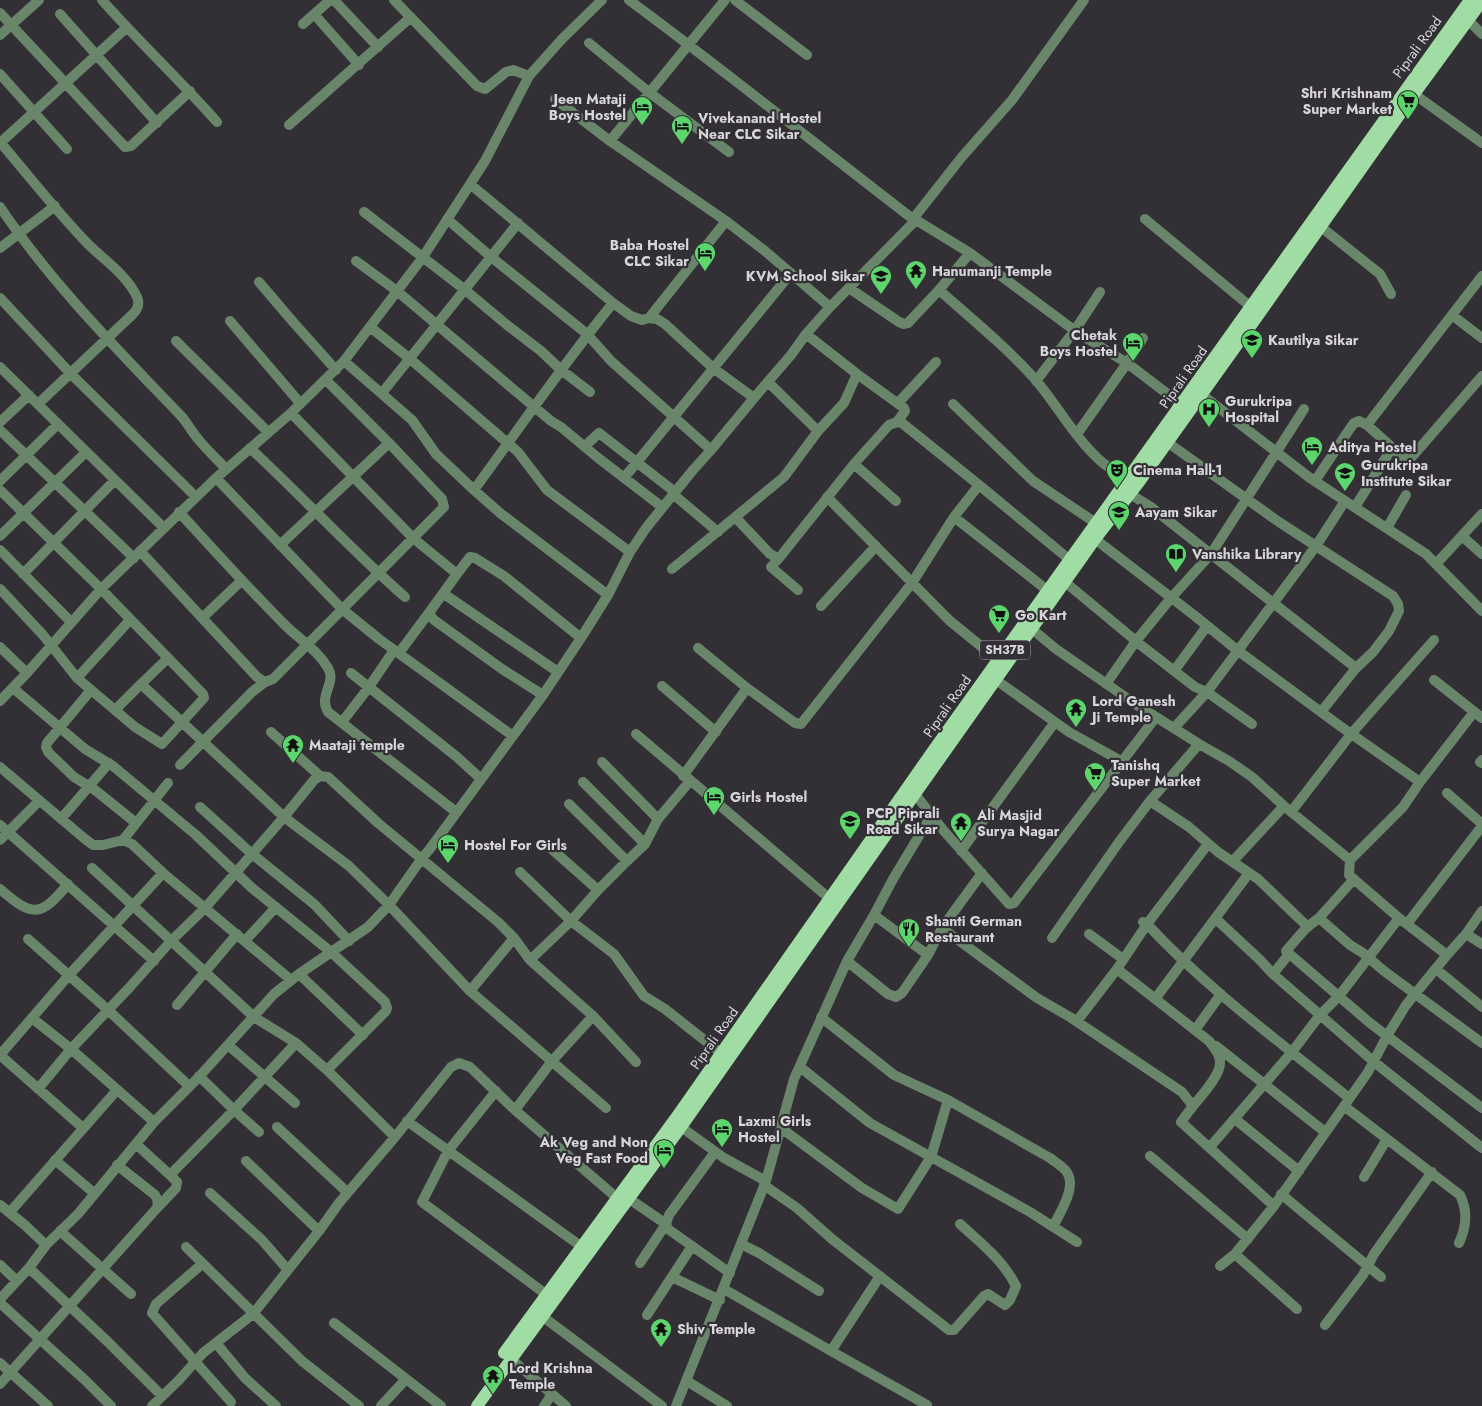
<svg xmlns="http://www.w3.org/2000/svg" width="1482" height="1406" font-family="Jost,sans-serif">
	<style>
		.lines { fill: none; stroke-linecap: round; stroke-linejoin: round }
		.street { stroke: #69866b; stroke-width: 10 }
		.primary { stroke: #a0dda4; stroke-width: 12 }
		.labels { text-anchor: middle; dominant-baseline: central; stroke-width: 4.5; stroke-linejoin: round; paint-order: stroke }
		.shield { fill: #322f35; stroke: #a6a3a8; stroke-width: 1 }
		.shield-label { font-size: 12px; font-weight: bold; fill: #d7d5da }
		.street-label { font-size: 14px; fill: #d7d5da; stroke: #322f35 }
		.poi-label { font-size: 14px; font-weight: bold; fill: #d7d5da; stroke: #322f35; text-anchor: start }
	</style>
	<rect width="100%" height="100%" fill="#322f35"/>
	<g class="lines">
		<path class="street" d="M 102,0 C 139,42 180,80 217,122
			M 334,0 L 378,47
			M 394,0 L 477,86 L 485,89 L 506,72 L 513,70 L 529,76
			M 629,0 C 725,71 818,146 913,219 L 916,220 L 970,253 L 1078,333 L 1127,363 L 1186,408
			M 735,0 L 807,55
			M 0,13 L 125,147 L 131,146 L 190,91
			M 60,14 L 157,123
			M 314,14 L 359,65
			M 1468,20 L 1482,34
			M 303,24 L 330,0
			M 0,35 L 39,0
			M 589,43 L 650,93 L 729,152
			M 0,74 L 67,149
			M 1414,94 L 1482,143
			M 555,99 L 610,141 L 726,221 L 765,251 L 830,307
			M 289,125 L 411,17
			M 610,141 L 725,0
			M 0,142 C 29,176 57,212 88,244 C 104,260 127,275 137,297 C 140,304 138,309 133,314 L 38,404
			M 0,143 L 126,28
			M 470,184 L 613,303 L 631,316 L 642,320 L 649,318 L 657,319 L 665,324 L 713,368 L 754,398
			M 0,207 C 52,284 118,350 182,417 C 188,424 192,432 198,439 C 206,449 217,459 226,469
			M 364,212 L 464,289 L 507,325 L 541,351 L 560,369 L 590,392
			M 447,219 L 490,256 L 587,334 L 611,361 L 711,450
			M 913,219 L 961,158 L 1012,100 L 1084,0
			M 1145,219 L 1251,307
			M 1321,227 L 1380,274 L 1391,294
			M 0,248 L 55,206
			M 356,261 L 397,291 L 551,421 L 561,427 L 597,457 L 662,507
			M 259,282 L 294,323 L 336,370
			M 849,288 L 899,322 L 904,324 L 908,323 L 939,290 L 970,253
			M 939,290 C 972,319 1006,347 1035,379 C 1057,405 1076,440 1103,463 C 1111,469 1120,475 1128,481
			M 0,298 L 71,374 L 196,497
			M 1452,315 L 1482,338
			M 649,318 L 726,221
			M 230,321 L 300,403
			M 370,327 L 409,358 L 518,452 L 547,490 L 630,552
			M 806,334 L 857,374 L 904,408 L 905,411 L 897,422
			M 176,341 L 268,432
			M 344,361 L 412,420 L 436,454 L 474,490 L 500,513 L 608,595
			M 0,367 L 164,528
			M 1036,381 L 1075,330 L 1100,292
			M 768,382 L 818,431
			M 382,393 L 518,223
			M 1201,394 L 1310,478 L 1426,554 L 1482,611
			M 898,403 L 936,362
			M 953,404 L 1033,481 L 1096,523
			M 291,413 L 413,538 L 457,574 L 470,557 L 475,558 L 504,576 L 581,638
			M 0,422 L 29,395
			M 1367,425 L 1482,276
			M 0,430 L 134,558
			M 1077,434 L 1127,363 L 1143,338
			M 1167,442 L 1279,522 L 1393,596 L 1398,604 L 1399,611 L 1389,631 L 1373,652 L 1356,668 L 1321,712
			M 585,446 L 599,433 L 675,492
			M 250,448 C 303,497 351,550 405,597
			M 854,464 L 896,501
			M 216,478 L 342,609 L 379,639 L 513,736
			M 624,478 L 791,273
			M 0,481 L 58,424
			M 1315,481 L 1349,430 L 1354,423 L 1359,421 L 1367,425 L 1405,459 L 1411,458 L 1482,376
			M 0,490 L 101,589 L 203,694 L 204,698 L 162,744 L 135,727 L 77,678 L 43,635 L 0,589
			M 474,490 C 520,427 564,363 613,303
			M 673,494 L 718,532
			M 1130,494 L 1151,507 L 1356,668
			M 827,497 L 950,621 L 998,660
			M 1355,507 L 1392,448
			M 179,512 C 213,549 247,587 282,622 C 297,638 317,649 328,668 C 337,683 318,695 328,712 L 456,812
			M 954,517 L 1047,590
			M 736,518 L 770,554 L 776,557 L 780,557 L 854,464 L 889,425 L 897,422 L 902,423 L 979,485 L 1070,560
			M 1387,528 L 1406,495
			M 0,536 L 86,452
			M 1462,536 L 1482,554
			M 1095,539 L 1195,616 L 1237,650 L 1340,726 L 1420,782
			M 280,545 L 389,443
			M 0,550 L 71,622
			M 140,551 L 257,677 L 265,682
			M 780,557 L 771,567 L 798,590
			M 1436,564 L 1482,514
			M 672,569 L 784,477 L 818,431 L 844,403 L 857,374
			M 23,574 L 115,480
			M 457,574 L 431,610 L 430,615 L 434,620 L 502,669 L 543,695
			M 1065,582 L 1142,646 L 1195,687 L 1207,692 L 1252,724
			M 444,594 L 558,672
			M 821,606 L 876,546
			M 202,618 L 242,580
			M 1032,629 L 1056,649 L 1137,705 L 1199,744 L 1229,761 L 1252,777 L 1284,806 L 1350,860
			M 0,647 L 27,673
			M 698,648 L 747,688 L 795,723 L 801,724 L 912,583 L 954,517 L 979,485
			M 399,653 L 431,610
			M 1174,671 L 1207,626
			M 351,673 L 457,757 L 481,779
			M 77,678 L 130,620
			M 996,680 L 1069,732 L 1123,762
			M 1434,680 L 1482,718
			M 141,684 L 168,658
			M 1106,684 L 1136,641 L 1171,598 L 1211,554 L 1304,409
			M 662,686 L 716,732
			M 13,688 L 85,749 L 113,766 L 196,835 L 252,888 L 331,952 L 385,1002 L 387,1008 L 386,1011 L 327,1070
			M 91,690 L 47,743 L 46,747 L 48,752 L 74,777 L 95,790 L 136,823
			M 0,701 L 27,673 L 101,589 L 216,478 L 291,413 L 344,361 L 423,257 L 485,161 L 529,76 L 562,39 L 602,0
			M 115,710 L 141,684 L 284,817 L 349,866 L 389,905 L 470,991 L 606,1108
			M 1474,712 L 1420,782 L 1403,807 L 1350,860 L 1349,875 L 1399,918 L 1447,955 L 1466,934 L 1482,911
			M 342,722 L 369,687 L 394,650
			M 1174,728 L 1207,692 L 1316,546 L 1345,501
			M 271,732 L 320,776 L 328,777 L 378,823 L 498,922 L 514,938 L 530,960 L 593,1016 L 636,1062
			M 636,734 L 830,899
			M 1482,760 L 1480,762 L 1482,763
			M 602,762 L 658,819
			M 180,765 L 252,692 L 265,682 L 273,679 L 444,507 L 442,499 L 389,443 L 326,380
			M 0,767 L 85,839 L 93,845 L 103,845 L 123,840 L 132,844 L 163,873 L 291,980
			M 683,776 L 747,688
			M 583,782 L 645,844
			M 1447,793 L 1482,824
			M 915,794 L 944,831 L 1009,904 L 1014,903 L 1156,717
			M 1150,801 L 1189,827 L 1218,852 L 1258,879 L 1308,927
			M 569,804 L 627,861 L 645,844 L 658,819 L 690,781
			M 200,807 L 252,854 L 314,904 L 349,941
			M 1291,812 L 1351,734 L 1434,640
			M 931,816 L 893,879 L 874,915 L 928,955 L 942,928 L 982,873
			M 61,819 L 109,763
			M 0,825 L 154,961
			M 0,840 L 39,801
			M 123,840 L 168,783
			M 546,844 L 598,890
			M 961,851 L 1055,722
			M 1233,861 L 1284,806
			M 92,868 L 254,1017 L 296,1043 L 327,1070 L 395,1137
			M 520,872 L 571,921 L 614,954 L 644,996 L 665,1009 L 722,1054
			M 1354,879 L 1319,918 L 1306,928 L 1286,951 L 1370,1023 L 1482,1108
			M 0,889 C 32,917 40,918 68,884
			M 1319,918 L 1350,945 L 1363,953 L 1384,971 L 1482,1043
			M 1216,919 L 1259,959 L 1273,974
			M 1143,922 L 1147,924 C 1207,989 1280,1042 1349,1098
			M 1407,924 L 1482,826
			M 942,928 L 1037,998 L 1070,1017 L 1182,1092 L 1193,1106 L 1181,1122 L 1274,1206 L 1368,1072 L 1387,1036 L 1406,1005 L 1447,955
			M 1089,934 L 1123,959
			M 1466,934 L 1482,944
			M 1052,938 L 1119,842 L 1150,801 L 1199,744
			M 28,939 L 108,1010 L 189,1086
			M 245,941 L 276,907
			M 1289,954 L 1273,974 L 1373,1061 L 1482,1148
			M 530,960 L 571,921 L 598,890 L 627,861
			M 847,961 L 888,994 L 896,997 L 902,993 L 928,955
			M 1436,969 L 1482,1007
			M 299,974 L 363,1035
			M 470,991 L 514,938
			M 1155,999 L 1249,873
			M 177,1005 L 237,934
			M 821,1017 L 894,1075 L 948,1100 L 1050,1158 C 1055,1162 1062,1166 1066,1171 C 1078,1186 1060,1212 1053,1227
			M 32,1018 L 71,1049 L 154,1122
			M 1077,1021 L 1117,969
			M 1195,1030 L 1221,994
			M 228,1045 L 295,1103
			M 1216,1046 L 1325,1132
			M 0,1055 L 69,975 L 163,873
			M 0,1055 L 83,1128
			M 800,1067 L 870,1123 L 1030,1212 L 1077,1242
			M 199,1076 L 234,1110 L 259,1132
			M 38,1089 L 71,1049 L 129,988 L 171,941 L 205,908 L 284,817 L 314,780 L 320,776
			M 496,1091 L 448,1151 L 422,1202 L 547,1295
			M 1193,1106 C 1201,1096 1221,1075 1220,1062 C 1220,1054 1214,1047 1209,1041 L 1117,969 L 1147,924 L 1208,844
			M 1344,1106 L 1460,1195 C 1468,1211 1467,1226 1459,1243
			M 515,1110 L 552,1061 L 593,1016
			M 1235,1119 L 1299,1171
			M 407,1121 L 582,1247
			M 277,1127 L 347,1192
			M 681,1127 L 724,1158 L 766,1181
			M 781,1128 L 862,1188 L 898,1209 L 931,1157 L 948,1100
			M 136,1144 L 170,1175
			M 1210,1147 L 1292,1052 L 1320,1015 L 1339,996 L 1399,918
			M 715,1152 L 669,1215 L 666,1224 L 668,1229 L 730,1273
			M 1150,1156 L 1248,1239
			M 55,1160 L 94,1193
			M 246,1161 L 319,1231
			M 1364,1177 L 1387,1139
			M 764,1185 L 797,1208 L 832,1239 L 949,1330 L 954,1330 L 984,1296 L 988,1294 L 1005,1305 L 1010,1300 L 1016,1286 C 1003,1260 981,1243 960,1224
			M 210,1193 L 262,1240 L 288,1270
			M 1281,1194 L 1381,1277
			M 0,1205 L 26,1226 L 46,1245
			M 157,1208 L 176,1188 L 177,1182 L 170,1175 L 234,1110 L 296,1043
			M 10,1212 L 117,1090
			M 60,1231 L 131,1294
			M 741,1244 L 759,1253 L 819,1291
			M 186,1247 L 302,1361 L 359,1406
			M 1235,1254 L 1297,1309
			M 202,1264 L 156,1304 L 152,1313 L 231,1402
			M 0,1265 L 17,1281
			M 1220,1266 L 1235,1254 L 1274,1206
			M 29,1268 L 107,1341 L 162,1396
			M 880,1276 L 831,1351 L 927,1405
			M 672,1277 L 720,1300
			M 724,1289 L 831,1351
			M 0,1299 L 29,1268 L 46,1245 L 78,1214 L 154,1122 L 197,1079 L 274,994 L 299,974 L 368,927 L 389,905 L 422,858 L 429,850 L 543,695 L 581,638 L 608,595 L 630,552 L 646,528 L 693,470 L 711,450 L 754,398 L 791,355 L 806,334 L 830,307 L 916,220
			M 0,1303 L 86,1381 L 111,1406
			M 647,1315 L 692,1246
			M 542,1316 L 662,1406
			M 334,1323 L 441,1406
			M 1325,1325 L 1363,1275 L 1374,1254 L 1432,1172
			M 216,1343 L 245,1378 L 276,1406
			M 511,1359 L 566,1406
			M 0,1363 L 48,1406
			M 687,1381 L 727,1406
			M 0,1384 L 157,1208 L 158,1201 L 155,1195 L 117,1165
			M 152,1406 L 179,1380 L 203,1353 L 253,1314 L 319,1231 L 339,1203 L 395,1137 L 451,1067 L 459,1063 L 470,1067 L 515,1110 L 617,1198 L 628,1198 L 666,1224 L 640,1263
			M 381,1406 L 406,1379
			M 544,1406 L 552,1394
			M 676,1406 L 766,1181 L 794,1079 L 847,961 L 874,915"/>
		<path class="primary" d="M 504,1353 L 678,1115 L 933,751 L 1470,0
			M 477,1406 L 681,1127 L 888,832 L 1095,539 L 1139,482 L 1259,314 L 1414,94 L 1482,1"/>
	</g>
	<defs>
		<g id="supermarket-pin" transform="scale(1.125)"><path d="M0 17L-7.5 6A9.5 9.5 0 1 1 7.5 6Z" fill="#5dd56d" stroke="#322f35"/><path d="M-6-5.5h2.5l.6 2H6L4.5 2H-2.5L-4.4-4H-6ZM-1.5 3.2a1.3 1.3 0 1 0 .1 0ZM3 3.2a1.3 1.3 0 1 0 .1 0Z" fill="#111"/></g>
		<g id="hotel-pin" transform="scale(1.125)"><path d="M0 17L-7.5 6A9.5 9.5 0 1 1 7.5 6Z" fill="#5dd56d" stroke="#322f35"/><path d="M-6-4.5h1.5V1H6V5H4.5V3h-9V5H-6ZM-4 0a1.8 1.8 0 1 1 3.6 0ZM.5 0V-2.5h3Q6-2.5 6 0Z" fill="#111"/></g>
		<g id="temple-pin" transform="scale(1.125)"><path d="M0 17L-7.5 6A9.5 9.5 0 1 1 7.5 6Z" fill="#5dd56d" stroke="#322f35"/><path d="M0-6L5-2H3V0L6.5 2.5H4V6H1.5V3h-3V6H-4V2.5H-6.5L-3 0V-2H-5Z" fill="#111"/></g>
		<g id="school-pin" transform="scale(1.125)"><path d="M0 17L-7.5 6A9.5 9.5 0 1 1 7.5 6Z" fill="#5dd56d" stroke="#322f35"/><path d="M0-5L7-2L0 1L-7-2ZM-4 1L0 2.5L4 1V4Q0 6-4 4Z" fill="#111"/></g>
		<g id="hospital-pin" transform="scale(1.125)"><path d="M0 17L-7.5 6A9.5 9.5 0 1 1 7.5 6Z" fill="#5dd56d" stroke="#322f35"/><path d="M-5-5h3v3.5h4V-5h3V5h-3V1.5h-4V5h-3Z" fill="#111"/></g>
		<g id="theatre-pin" transform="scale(1.125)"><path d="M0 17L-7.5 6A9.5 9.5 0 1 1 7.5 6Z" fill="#5dd56d" stroke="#322f35"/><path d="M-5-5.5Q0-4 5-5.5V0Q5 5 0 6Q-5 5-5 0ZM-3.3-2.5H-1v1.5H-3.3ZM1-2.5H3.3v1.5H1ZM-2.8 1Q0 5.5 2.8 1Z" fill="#111"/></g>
		<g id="library-pin" transform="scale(1.125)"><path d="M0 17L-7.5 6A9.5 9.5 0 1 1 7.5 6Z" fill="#5dd56d" stroke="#322f35"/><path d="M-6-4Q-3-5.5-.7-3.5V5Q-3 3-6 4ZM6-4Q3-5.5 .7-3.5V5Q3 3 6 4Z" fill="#111"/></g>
		<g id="restaurant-pin" transform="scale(1.125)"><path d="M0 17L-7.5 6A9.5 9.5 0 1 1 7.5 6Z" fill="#5dd56d" stroke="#322f35"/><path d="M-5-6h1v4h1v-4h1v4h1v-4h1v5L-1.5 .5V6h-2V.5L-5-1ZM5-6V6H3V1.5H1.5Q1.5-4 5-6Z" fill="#111"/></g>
	</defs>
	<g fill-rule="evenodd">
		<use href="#supermarket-pin" x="1408" y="101"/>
		<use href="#hotel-pin" x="642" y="107"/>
		<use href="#hotel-pin" x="682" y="126"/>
		<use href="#hotel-pin" x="705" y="253"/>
		<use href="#temple-pin" x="916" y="271"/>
		<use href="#school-pin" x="881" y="276"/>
		<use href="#school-pin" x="1252" y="340"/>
		<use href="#hotel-pin" x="1133" y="343"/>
		<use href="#hospital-pin" x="1209" y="409"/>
		<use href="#hotel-pin" x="1312" y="447"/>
		<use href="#theatre-pin" x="1117" y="470"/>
		<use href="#school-pin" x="1345" y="473"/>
		<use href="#school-pin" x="1119" y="512"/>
		<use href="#library-pin" x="1176" y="554"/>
		<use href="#supermarket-pin" x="999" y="615"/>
		<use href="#temple-pin" x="1076" y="709"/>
		<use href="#temple-pin" x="293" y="745"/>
		<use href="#supermarket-pin" x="1095" y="773"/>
		<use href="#hotel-pin" x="714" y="797"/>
		<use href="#school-pin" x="850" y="821"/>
		<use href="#temple-pin" x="961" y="823"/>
		<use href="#hotel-pin" x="448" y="845"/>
		<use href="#restaurant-pin" x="909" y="929"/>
		<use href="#hotel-pin" x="722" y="1129"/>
		<use href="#hotel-pin" x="664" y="1150"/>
		<use href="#temple-pin" x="661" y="1329"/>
		<use href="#temple-pin" x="493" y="1376"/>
	</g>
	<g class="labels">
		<rect class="shield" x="980" y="640.5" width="50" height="19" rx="4"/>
		<g class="shield-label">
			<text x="1005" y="650">SH37B</text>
		</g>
		<g class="street-label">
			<text transform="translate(1417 47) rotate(-54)">Piprali Road</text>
			<text transform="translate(1183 377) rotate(-55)">Piprali Road</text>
			<text transform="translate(947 706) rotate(-55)">Piprali Road</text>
			<text transform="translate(714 1038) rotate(-55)">Piprali Road</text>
		</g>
		<g class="poi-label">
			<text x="1392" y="93" text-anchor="end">Shri Krishnam<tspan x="1392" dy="16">Super Market</tspan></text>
			<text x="626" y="99" text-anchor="end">Jeen Mataji<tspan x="626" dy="16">Boys Hostel</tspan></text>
			<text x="698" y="118">Vivekanand Hostel<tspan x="698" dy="16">Near CLC Sikar</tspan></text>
			<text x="689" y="245" text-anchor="end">Baba Hostel<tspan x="689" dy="16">CLC Sikar</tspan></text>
			<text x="932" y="271">Hanumanji Temple</text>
			<text x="865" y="276" text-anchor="end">KVM School Sikar</text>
			<text x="1117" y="335" text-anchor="end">Chetak<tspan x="1117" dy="16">Boys Hostel</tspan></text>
			<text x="1268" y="340">Kautilya Sikar</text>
			<text x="1225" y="401">Gurukripa<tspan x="1225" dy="16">Hospital</tspan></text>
			<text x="1328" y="447">Aditya Hostel</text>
			<text x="1361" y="465">Gurukripa<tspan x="1361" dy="16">Institute Sikar</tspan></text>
			<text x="1133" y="470">Cinema Hall-1</text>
			<text x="1135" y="512">Aayam Sikar</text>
			<text x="1192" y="554">Vanshika Library</text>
			<text x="1015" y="615">Go Kart</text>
			<text x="1092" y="701">Lord Ganesh<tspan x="1092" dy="16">Ji Temple</tspan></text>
			<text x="309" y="745">Maataji temple</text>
			<text x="1111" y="765">Tanishq<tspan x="1111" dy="16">Super Market</tspan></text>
			<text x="730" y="797">Girls Hostel</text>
			<text x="866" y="813">PCP Piprali<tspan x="866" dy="16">Road Sikar</tspan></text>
			<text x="977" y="815">Ali Masjid<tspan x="977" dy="16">Surya Nagar</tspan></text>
			<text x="464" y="845">Hostel For Girls</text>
			<text x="925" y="921">Shanti German<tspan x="925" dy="16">Restaurant</tspan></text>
			<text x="738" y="1121">Laxmi Girls<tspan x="738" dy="16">Hostel</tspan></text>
			<text x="648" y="1142" text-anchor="end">Ak Veg and Non<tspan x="648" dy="16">Veg Fast Food</tspan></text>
			<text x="677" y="1329">Shiv Temple</text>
			<text x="509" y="1368">Lord Krishna<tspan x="509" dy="16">Temple</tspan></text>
		</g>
	</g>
</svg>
